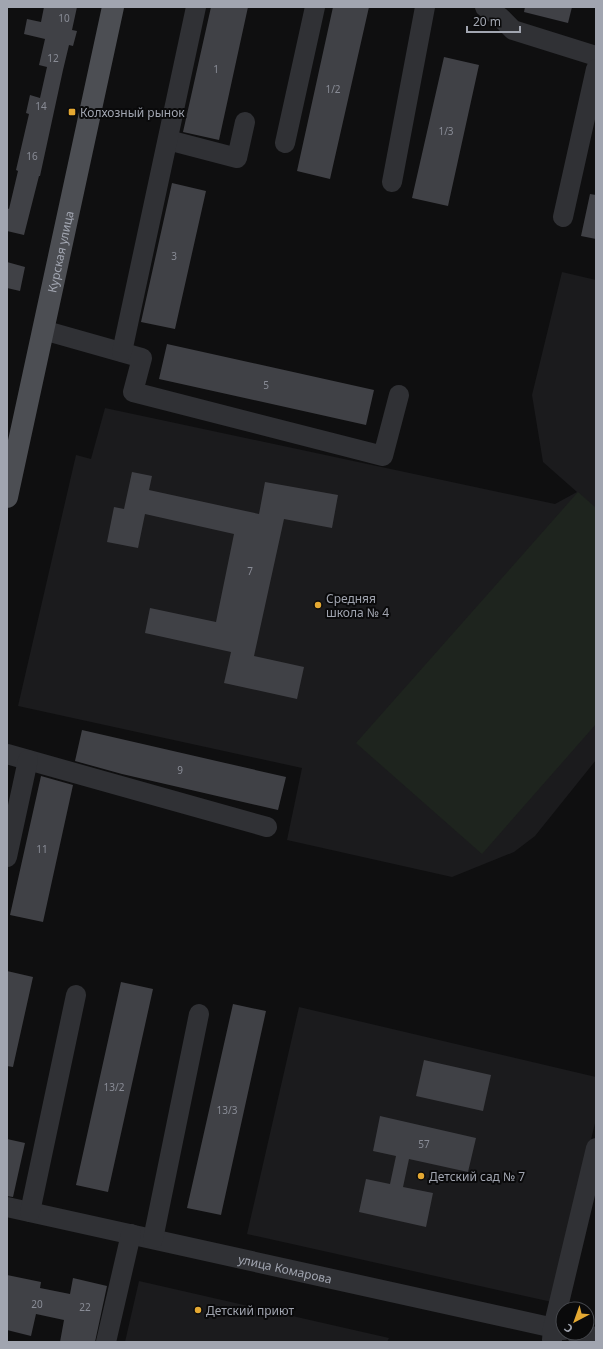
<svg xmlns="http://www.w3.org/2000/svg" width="603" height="1349" font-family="'Noto Sans',sans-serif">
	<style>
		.built { fill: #1b1b1d }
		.green { fill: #1e241e }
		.building { fill: #404146 }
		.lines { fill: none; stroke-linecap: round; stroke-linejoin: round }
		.minor { stroke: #303135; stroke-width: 20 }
		.major { stroke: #4c4e53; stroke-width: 22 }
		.poi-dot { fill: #e4a832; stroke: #0a0a0b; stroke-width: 1.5 }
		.labels { text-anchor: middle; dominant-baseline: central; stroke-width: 4; stroke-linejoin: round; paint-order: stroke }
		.number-label { font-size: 10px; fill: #898c96 }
		.poi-label { font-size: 12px; fill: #a1a5b0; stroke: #0a0a0b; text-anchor: start }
		.street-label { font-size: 12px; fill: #a1a5b0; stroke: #0a0a0b }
	</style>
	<rect width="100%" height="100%" fill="#0f0f10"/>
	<path class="built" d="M 562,272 L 596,280 L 596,760 L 535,836 L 514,852 L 452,877 L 287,840 L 302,768 L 18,706 L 76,455 L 91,459 L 105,408 L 555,504 L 577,492 L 543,462 L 532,395 Z
		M 299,1007 L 596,1077 L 596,1119 L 552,1302 L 247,1234 Z
		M 139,1281 L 389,1338 L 387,1342 L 125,1342 Z"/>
	<path class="green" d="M 578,492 L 596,508 L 596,724 L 482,854 L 356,743 Z"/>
	<path class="building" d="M 44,7 L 77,7 L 72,30 L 77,31 L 73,46 L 69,45 L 63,70 L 40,176 L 39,176 L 24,235 L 7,231 L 7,208 L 9,209 L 18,171 L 16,170 L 29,114 L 26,113 L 30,95 L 40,98 L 47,67 L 39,65 L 45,39 L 24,34 L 27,19 L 41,22 Z
		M 211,7 L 248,7 L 219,140 L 183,132 Z
		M 333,7 L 369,7 L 330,179 L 297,171 Z
		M 525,7 L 572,7 L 568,23 L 524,12 Z
		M 444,57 L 479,65 L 448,206 L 412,198 Z
		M 172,183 L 206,191 L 175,329 L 141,322 Z
		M 590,194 L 596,195 L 596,239 L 581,236 Z
		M 7,262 L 25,267 L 20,291 L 7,288 Z
		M 167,344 L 374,390 L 366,425 L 159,379 Z
		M 132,472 L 152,476 L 149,490 L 259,514 L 265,482 L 338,495 L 332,528 L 284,519 L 254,656 L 304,667 L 297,699 L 224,683 L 231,652 L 145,633 L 150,608 L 216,622 L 234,534 L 145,514 L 138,548 L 107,542 L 114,507 L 124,509 Z
		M 82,730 L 286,777 L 278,810 L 122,774 L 75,761 Z
		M 41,776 L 73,785 L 43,922 L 10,915 Z
		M 7,971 L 33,977 L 13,1067 L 7,1066 Z
		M 121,982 L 153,989 L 108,1192 L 76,1185 Z
		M 233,1004 L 266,1011 L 221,1215 L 187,1208 Z
		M 424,1060 L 491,1075 L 483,1111 L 416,1096 Z
		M 380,1116 L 476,1138 L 468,1172 L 409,1159 L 403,1187 L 433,1193 L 426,1227 L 359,1212 L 366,1179 L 390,1184 L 396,1156 L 373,1151 Z
		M 7,1139 L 25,1143 L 13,1197 L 7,1196 Z
		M 7,1275 L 41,1282 L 40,1288 L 70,1294 L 73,1278 L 107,1286 L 95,1342 L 60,1342 L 64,1320 L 36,1314 L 31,1336 L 7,1330 Z"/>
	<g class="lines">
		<g class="minor">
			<path d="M 485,7 L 500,17 L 513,30 L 596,56"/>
			<path d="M 168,140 L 237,158 L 245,122"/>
			<path d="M 285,143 L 315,7"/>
			<path d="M 392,182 L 425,7"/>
			<path d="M 563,217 L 596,69"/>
			<path d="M 43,330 L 142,358 L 133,392 L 383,456 L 399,395"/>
			<path d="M 122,352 L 196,7"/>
			<path d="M 7,754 L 267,827"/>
			<path d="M 7,857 L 28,760"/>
			<path id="s1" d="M 7,1207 L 563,1330"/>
			<path d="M 30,1212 L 76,995"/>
			<path d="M 153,1239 L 199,1014"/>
			<path d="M 575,1333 L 596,1337"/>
			<path d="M 552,1340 L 553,1328 L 596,1148"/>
			<path d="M 106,1342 L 131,1234"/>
		</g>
		<path class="major" id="s2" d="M 7,497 L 113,7"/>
	</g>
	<g class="poi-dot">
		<rect x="68" y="108" width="8" height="8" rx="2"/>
		<circle cx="318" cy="605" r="4"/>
		<circle cx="421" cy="1176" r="4"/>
		<circle cx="198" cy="1310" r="4"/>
	</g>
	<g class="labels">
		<g class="number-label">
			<text x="64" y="18">10</text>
			<text x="53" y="58">12</text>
			<text x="216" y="69">1</text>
			<text x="333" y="89">1/2</text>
			<text x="41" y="106">14</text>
			<text x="446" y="131">1/3</text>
			<text x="32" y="156">16</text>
			<text x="174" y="256">3</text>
			<text x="266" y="385">5</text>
			<text x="250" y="571">7</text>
			<text x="180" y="770">9</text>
			<text x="42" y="849">11</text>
			<text x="114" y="1087">13/2</text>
			<text x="227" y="1110">13/3</text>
			<text x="424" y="1144">57</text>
			<text x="37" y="1304">20</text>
			<text x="85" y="1307">22</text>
		</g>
		<g class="poi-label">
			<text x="80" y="112">Колхозный рынок</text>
			<text x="326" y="598">Средняя<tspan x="326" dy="14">школа № 4</tspan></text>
			<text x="429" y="1176">Детский сад № 7</text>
			<text x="206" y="1310">Детский приют</text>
		</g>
		<g class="street-label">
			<text stroke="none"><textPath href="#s2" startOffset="251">Курская улица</textPath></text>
			<text stroke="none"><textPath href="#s1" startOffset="285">улица Комарова</textPath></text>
		</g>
	</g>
	<rect width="603" height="1349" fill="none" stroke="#a1a5b0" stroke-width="16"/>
	<g transform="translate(575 1321) rotate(221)"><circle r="19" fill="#0a0a0b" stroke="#46484d"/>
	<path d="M0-3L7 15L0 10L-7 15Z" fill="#e4a832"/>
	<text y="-6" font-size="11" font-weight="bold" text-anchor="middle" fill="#a1a5b0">С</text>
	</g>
	<path d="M467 26v6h53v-6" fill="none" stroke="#a1a5b0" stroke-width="2"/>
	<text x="473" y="26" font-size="12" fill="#a1a5b0" stroke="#0a0a0b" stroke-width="3" paint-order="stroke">20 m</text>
</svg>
